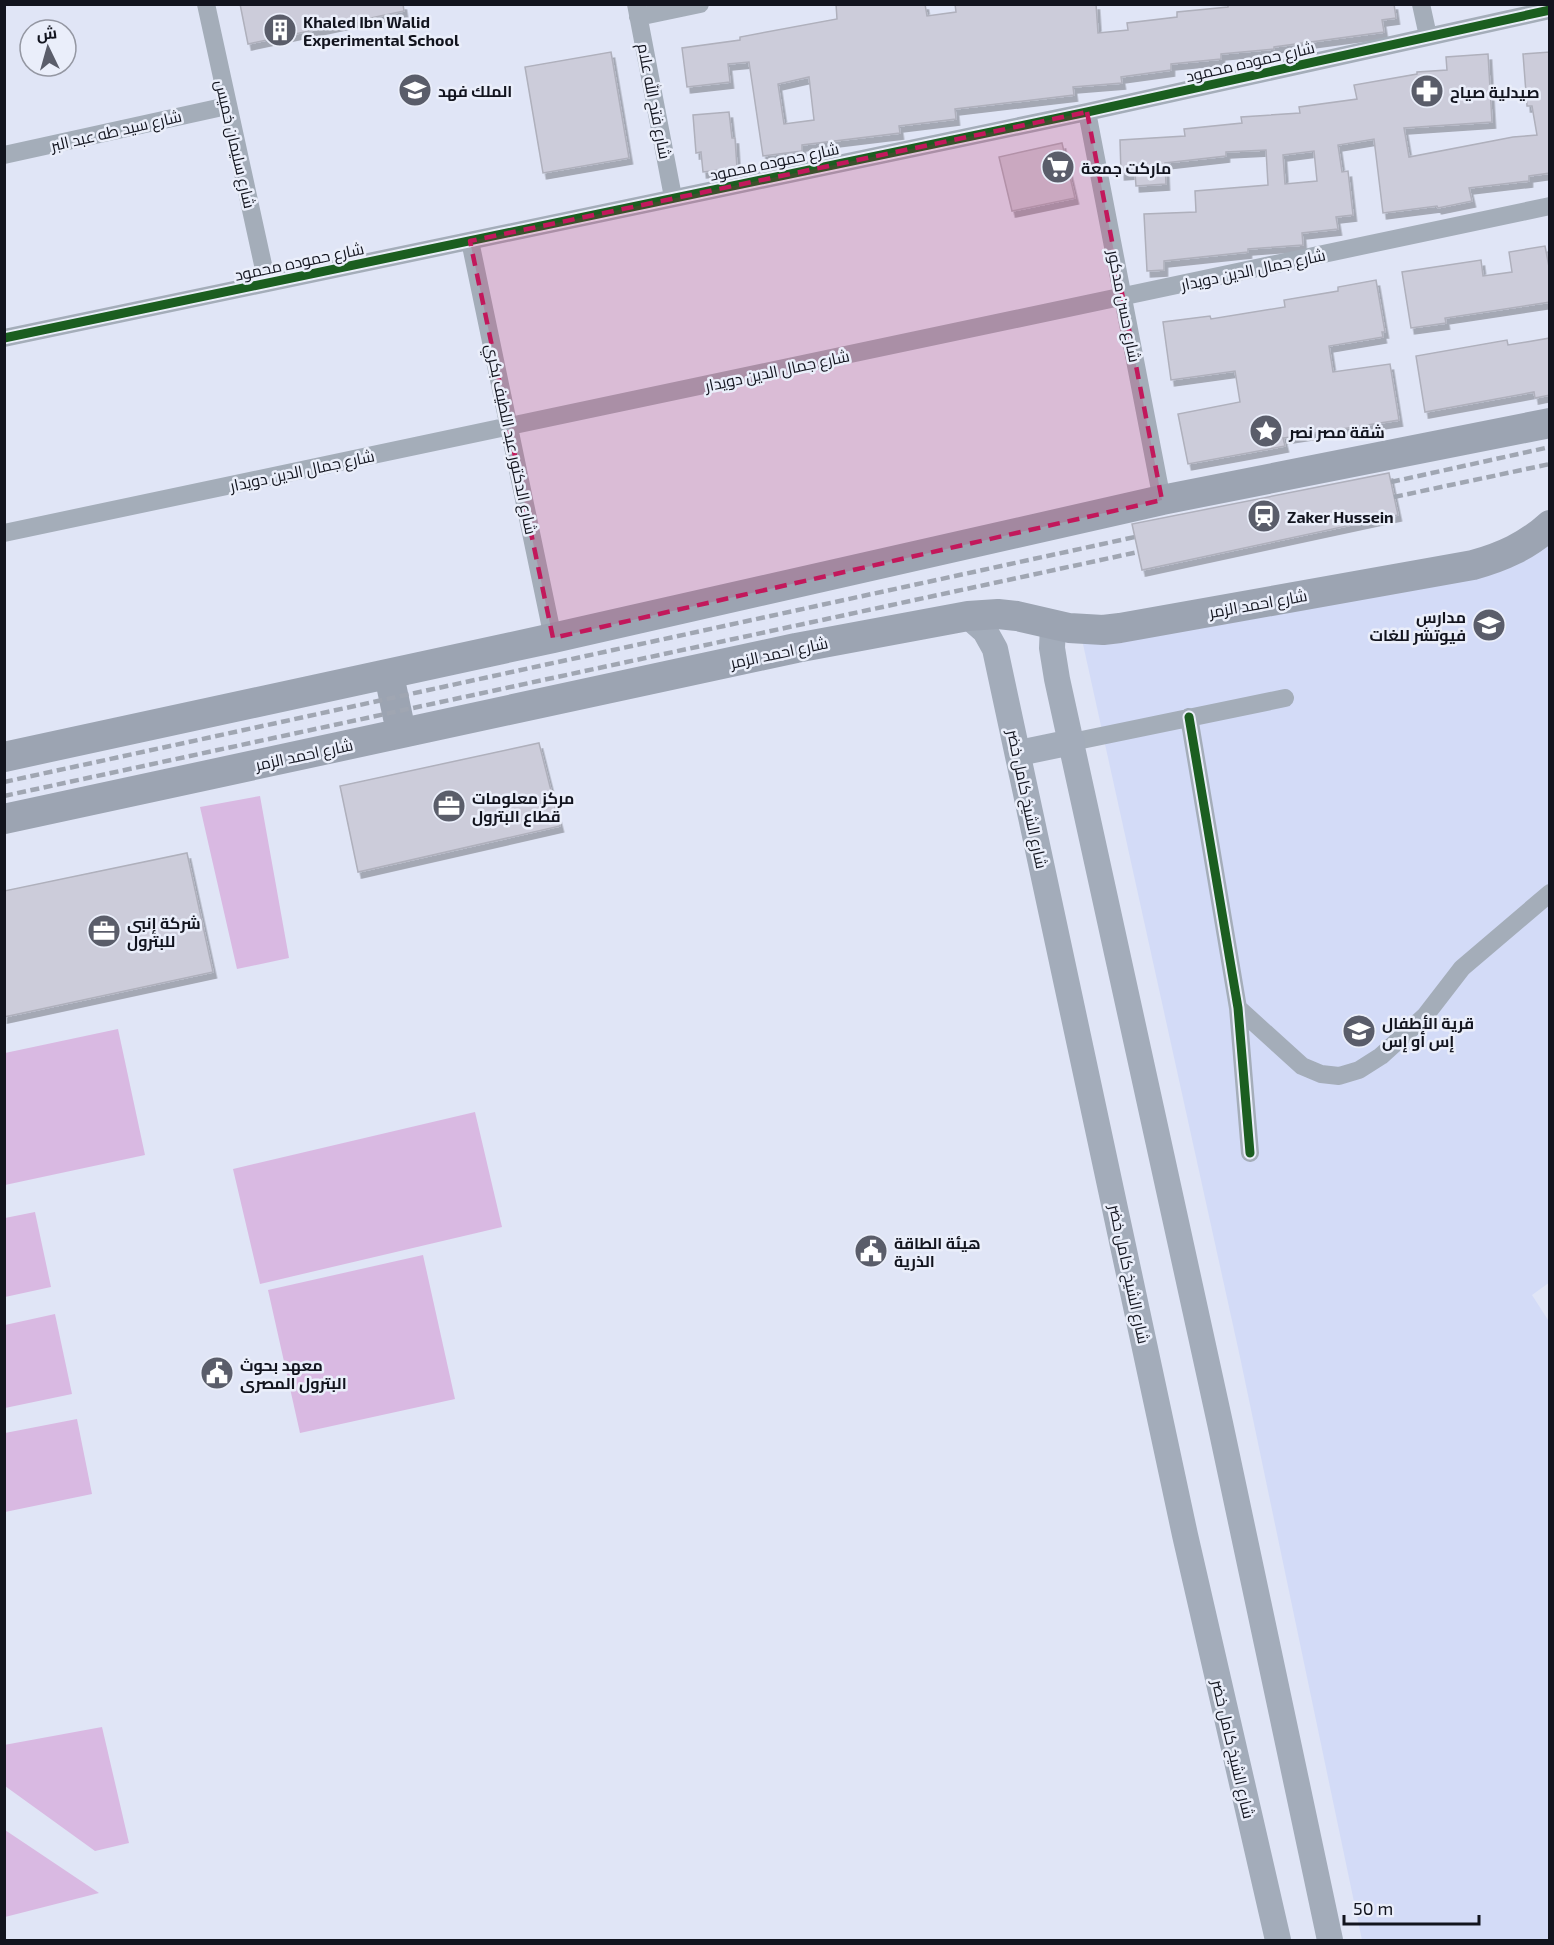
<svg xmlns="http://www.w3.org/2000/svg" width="1554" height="1945" font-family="'Exo 2',Cairo,sans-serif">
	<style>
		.built { fill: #d3dbf7 }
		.green { fill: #d9b9e2 }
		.building { fill: #ccccda; stroke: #afb0bc; stroke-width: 1.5; fill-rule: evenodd; filter: url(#shadow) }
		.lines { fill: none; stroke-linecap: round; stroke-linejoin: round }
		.minor { stroke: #a4adb9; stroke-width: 18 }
		.secondary { stroke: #a3acba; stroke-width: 26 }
		.primary { stroke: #9ca4b2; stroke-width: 30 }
		.rail { stroke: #a0a6b2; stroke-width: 4.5; stroke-dasharray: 9 4.5; stroke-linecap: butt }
		.cycleway-casing { stroke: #eaeefa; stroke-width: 13 }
		.cycleway { stroke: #1b5e20; stroke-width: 9 }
		.marked { fill: #c2185b; fill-opacity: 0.2; stroke: #c2185b; stroke-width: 4.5; stroke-dasharray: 12 8; stroke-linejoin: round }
		.labels { text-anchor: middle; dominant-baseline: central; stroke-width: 5; stroke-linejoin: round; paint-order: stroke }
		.poi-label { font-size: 16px; font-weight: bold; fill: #12141e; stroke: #eaeefa; text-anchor: start }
		.street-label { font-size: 16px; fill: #12141e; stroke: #eaeefa }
	</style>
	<defs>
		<filter id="shadow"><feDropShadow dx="3.5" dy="6" stdDeviation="0" flood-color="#0004"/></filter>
	</defs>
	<rect width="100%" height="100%" fill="#e0e5f6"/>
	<path class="built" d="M 1549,534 L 1550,1282 L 1532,1295 L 1550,1323 L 1549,1940 L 1362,1940 L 1240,1357 L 1079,626 L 1408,566 Z"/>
	<path class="green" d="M 260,796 L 289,958 L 237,969 L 200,807 Z
		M 118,1029 L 145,1155 L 5,1185 L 5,1053 Z
		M 475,1112 L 502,1227 L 260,1284 L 233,1169 Z
		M 35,1212 L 51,1287 L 5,1297 L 5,1218 Z
		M 423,1255 L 455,1399 L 300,1433 L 268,1290 Z
		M 55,1314 L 72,1394 L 5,1408 L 5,1325 Z
		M 77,1419 L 92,1494 L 5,1512 L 5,1433 Z
		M 102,1727 L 129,1843 L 95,1851 L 5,1786 L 4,1745 Z
		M 5,1830 L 99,1893 L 5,1917 Z"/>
	<path class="building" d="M 240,4 L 403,4 L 404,11 L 248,44 Z
		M 836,4 L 925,4 L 927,16 L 956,12 L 955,4 L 1096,4 L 1098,33 L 1128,30 L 1127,23 L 1177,17 L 1177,12 L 1228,7 L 1228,4 L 1394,4 L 1396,18 L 1382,20 L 1384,32 L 1274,47 L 1274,49 L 1221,54 L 1221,59 L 1171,64 L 1171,70 L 1121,77 L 1122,83 L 1073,87 L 1074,95 L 955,109 L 956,119 L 899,126 L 900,133 L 802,145 L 802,151 L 763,156 L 749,62 L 728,64 L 730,82 L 687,87 L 682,48 L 740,40 L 740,37 L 837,19 ZM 809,77 L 814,120 L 784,124 L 778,84 Z
		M 611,52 L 629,158 L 543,173 L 525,67 Z
		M 1550,52 L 1550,173 L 1529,176 L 1529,181 L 1469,188 L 1472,201 L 1438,208 L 1437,206 L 1383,213 L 1374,139 L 1338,145 L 1342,172 L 1348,171 L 1353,215 L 1336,217 L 1338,229 L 1302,233 L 1303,245 L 1248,249 L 1248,252 L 1164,261 L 1164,270 L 1147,271 L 1144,214 L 1196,212 L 1195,191 L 1268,185 L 1266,150 L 1226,152 L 1226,156 L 1165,163 L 1166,184 L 1136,186 L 1135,173 L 1121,174 L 1120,140 L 1185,136 L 1184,129 L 1242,123 L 1241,117 L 1300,113 L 1299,107 L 1357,99 L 1354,85 L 1417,74 L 1417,72 L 1447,70 L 1446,57 L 1488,54 L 1492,122 L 1404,128 L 1409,157 L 1513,137 L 1537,135 L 1532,106 L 1527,106 L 1523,54 ZM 1314,151 L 1317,181 L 1285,184 L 1283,155 Z
		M 729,112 L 732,138 L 735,138 L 737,168 L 703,172 L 701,152 L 696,153 L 693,115 Z
		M 1062,143 L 1075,198 L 1012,211 L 999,157 Z
		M 1545,246 L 1550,272 L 1550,302 L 1445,318 L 1446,323 L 1411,328 L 1402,272 L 1481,260 L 1483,276 L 1512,272 L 1509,252 Z
		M 1376,280 L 1385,332 L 1382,332 L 1383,337 L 1329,346 L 1333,372 L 1390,364 L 1399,420 L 1283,438 L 1285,446 L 1188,464 L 1178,414 L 1240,402 L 1235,371 L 1171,380 L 1163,322 L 1210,316 L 1211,319 L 1285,307 L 1284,300 L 1338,291 L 1338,287 Z
		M 1550,338 L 1550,395 L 1535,398 L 1534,392 L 1425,412 L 1416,356 L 1507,340 L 1508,345 Z
		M 1389,473 L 1398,515 L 1142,570 L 1132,524 Z
		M 539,743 L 560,826 L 358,872 L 340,786 Z
		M 187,853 L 213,972 L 4,1017 L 4,891 Z"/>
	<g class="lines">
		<path class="minor" d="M 206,4 L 267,283
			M 636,4 L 673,197
			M 1421,4 L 1428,36
			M 638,17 L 700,4
			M 1087,112 L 1162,500
			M 4,155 L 227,106
			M 470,241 L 553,638
			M 4,338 L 1087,112 L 1550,10
			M 4,533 L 1550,206
			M 1189,717 L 1238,1008 L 1250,1153
			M 1072,742 L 1285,698
			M 1238,1008 L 1302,1066 L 1321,1074 L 1339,1076 L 1359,1070 L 1381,1056 L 1425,1016 L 1462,968 L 1550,893"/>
		<path class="secondary" d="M 968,616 L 985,631 L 995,649 L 1185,1535 L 1278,1940
			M 1053,625 L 1052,648 L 1057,679 L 1220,1423 L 1330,1940
			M 1019,753 L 1072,742"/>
		<path class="primary" d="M 389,675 L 401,732
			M 4,757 L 553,638 L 1162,500 L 1550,423
			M 4,819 L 796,648 L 968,616 L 998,614 L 1017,616 L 1069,628 L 1103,630 L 1120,628 L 1473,565 C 1502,557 1527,546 1550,525"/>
		<path class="rail" d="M 1391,482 L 1550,447
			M 1394,497 L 1550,464
			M 4,782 L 1135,537
			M 4,796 L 1138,552"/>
		<g class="cycleway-casing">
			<path id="cycleway" d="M 4,338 L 1087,112 L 1550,10
				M 1189,717 L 1238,1008 L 1250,1153"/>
		</g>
		<use href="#cycleway" class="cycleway"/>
	</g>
	<path class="marked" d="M 1087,112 L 1162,500 L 553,638 L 470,241 Z"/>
	<defs>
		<g id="building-disc" transform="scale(1.725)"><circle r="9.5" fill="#5a5d6a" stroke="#eaeefa"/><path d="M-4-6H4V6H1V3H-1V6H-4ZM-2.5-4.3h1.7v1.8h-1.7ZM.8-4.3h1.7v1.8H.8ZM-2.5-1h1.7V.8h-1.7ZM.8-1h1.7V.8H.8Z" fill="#fff"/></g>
		<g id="school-disc" transform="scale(1.725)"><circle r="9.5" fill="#5a5d6a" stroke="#eaeefa"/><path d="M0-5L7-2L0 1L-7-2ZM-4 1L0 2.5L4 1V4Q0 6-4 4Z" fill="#fff"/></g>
		<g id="pharmacy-disc" transform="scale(1.725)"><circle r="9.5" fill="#5a5d6a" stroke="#eaeefa"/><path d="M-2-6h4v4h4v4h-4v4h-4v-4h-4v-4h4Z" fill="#fff"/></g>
		<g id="supermarket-disc" transform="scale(1.725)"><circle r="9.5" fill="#5a5d6a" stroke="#eaeefa"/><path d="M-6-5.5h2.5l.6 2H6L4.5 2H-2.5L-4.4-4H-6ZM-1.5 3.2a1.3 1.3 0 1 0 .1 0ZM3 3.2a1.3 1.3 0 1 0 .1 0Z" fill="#fff"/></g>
		<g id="sight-disc" transform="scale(1.725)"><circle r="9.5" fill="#5a5d6a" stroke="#eaeefa"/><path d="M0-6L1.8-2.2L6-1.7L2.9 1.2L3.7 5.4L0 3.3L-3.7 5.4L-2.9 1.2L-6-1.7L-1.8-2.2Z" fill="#fff"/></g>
		<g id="station-disc" transform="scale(1.725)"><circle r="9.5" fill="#5a5d6a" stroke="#eaeefa"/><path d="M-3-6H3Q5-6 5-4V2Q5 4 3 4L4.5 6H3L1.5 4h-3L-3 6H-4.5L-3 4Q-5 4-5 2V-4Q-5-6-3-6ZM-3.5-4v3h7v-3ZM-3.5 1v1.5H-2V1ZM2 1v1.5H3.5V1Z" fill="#fff"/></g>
		<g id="office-disc" transform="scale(1.725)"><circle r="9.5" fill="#5a5d6a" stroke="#eaeefa"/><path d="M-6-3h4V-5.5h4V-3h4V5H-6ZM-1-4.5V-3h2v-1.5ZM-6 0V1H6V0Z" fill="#fff"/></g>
		<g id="civic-disc" transform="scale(1.725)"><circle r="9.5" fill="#5a5d6a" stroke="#eaeefa"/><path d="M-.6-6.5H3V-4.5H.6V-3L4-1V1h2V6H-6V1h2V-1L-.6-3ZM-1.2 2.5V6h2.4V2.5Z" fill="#fff"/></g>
	</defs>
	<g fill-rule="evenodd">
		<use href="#building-disc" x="280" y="30"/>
		<use href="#school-disc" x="415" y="90"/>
		<use href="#pharmacy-disc" x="1427" y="91"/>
		<use href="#supermarket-disc" x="1058" y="167"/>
		<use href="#sight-disc" x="1266" y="431"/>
		<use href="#station-disc" x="1264" y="516"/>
		<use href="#school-disc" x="1489" y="625"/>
		<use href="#office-disc" x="449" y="806"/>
		<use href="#office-disc" x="104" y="931"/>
		<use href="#school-disc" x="1359" y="1031"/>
		<use href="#civic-disc" x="871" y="1251"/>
		<use href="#civic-disc" x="217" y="1373"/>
	</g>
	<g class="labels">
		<g class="poi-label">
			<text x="303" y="21">Khaled Ibn Walid<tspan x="303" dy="18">Experimental School</tspan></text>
			<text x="438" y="90">الملك فهد</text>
			<text x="1450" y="91">صيدلية صياح</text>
			<text x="1081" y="167">ماركت جمعة</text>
			<text x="1289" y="431">شقة مصر نصر</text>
			<text x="1287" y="516">Zaker Hussein</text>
			<text x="1466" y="616" text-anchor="end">مدارس<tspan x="1466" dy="18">فيوتشر للغات</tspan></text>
			<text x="472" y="797">مركز معلومات<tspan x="472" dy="18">قطاع البترول</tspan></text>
			<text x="127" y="922">شركة إنبى<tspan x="127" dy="18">للبترول</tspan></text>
			<text x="1382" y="1022">قرية الأطفال<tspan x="1382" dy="18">إس أو إس</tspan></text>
			<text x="894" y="1242">هيئة الطاقة<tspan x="894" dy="18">الذرية</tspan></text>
			<text x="240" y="1364">معهد بحوث<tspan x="240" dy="18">البترول المصرى</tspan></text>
		</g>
		<g class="street-label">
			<text transform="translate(1250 61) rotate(-13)">شارع حموده محمود</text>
			<text transform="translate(655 101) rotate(79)">شارع فتح الله علام</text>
			<text transform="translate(116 130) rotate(-13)">شارع سيد طه عبد البر</text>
			<text transform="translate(236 144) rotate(77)">شارع سليمان خميس</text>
			<text transform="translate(774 161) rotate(-12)">شارع حموده محمود</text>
			<text transform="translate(299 261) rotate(-12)">شارع حموده محمود</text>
			<text transform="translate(1253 269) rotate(-12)">شارع جمال الدين دويدار</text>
			<text transform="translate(1125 306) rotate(79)">شارع حسن مدكور</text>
			<text transform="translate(777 370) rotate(-12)">شارع جمال الدين دويدار</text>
			<text transform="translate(512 439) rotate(78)">شارع الدكتور عبد اللطيف بكري</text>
			<text transform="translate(302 470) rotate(-12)">شارع جمال الدين دويدار</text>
			<text transform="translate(1258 603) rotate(-10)">شارع احمد الزمر</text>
			<text transform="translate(779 652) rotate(-12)">شارع احمد الزمر</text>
			<text transform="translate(304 754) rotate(-12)">شارع احمد الزمر</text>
			<text transform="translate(1028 799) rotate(78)">شارع الشيخ كامل خضر</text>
			<text transform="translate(1130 1274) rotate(78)">شارع الشيخ كامل خضر</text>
			<text transform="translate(1234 1749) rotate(77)">شارع الشيخ كامل خضر</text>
		</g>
	</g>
	<rect width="1554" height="1945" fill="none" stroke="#12141e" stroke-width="12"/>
	<g transform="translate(48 48) rotate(355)"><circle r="28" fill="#eaeefa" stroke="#9497a2" stroke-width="1.5"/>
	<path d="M0-4.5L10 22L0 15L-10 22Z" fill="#5a5d6a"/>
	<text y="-9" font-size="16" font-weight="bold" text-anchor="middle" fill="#12141e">ش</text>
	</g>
	<path d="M1344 1915v9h135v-9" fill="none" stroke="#12141e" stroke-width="3"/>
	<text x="1353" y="1915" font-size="18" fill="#12141e" stroke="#eaeefa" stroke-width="4.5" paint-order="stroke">50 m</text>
</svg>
